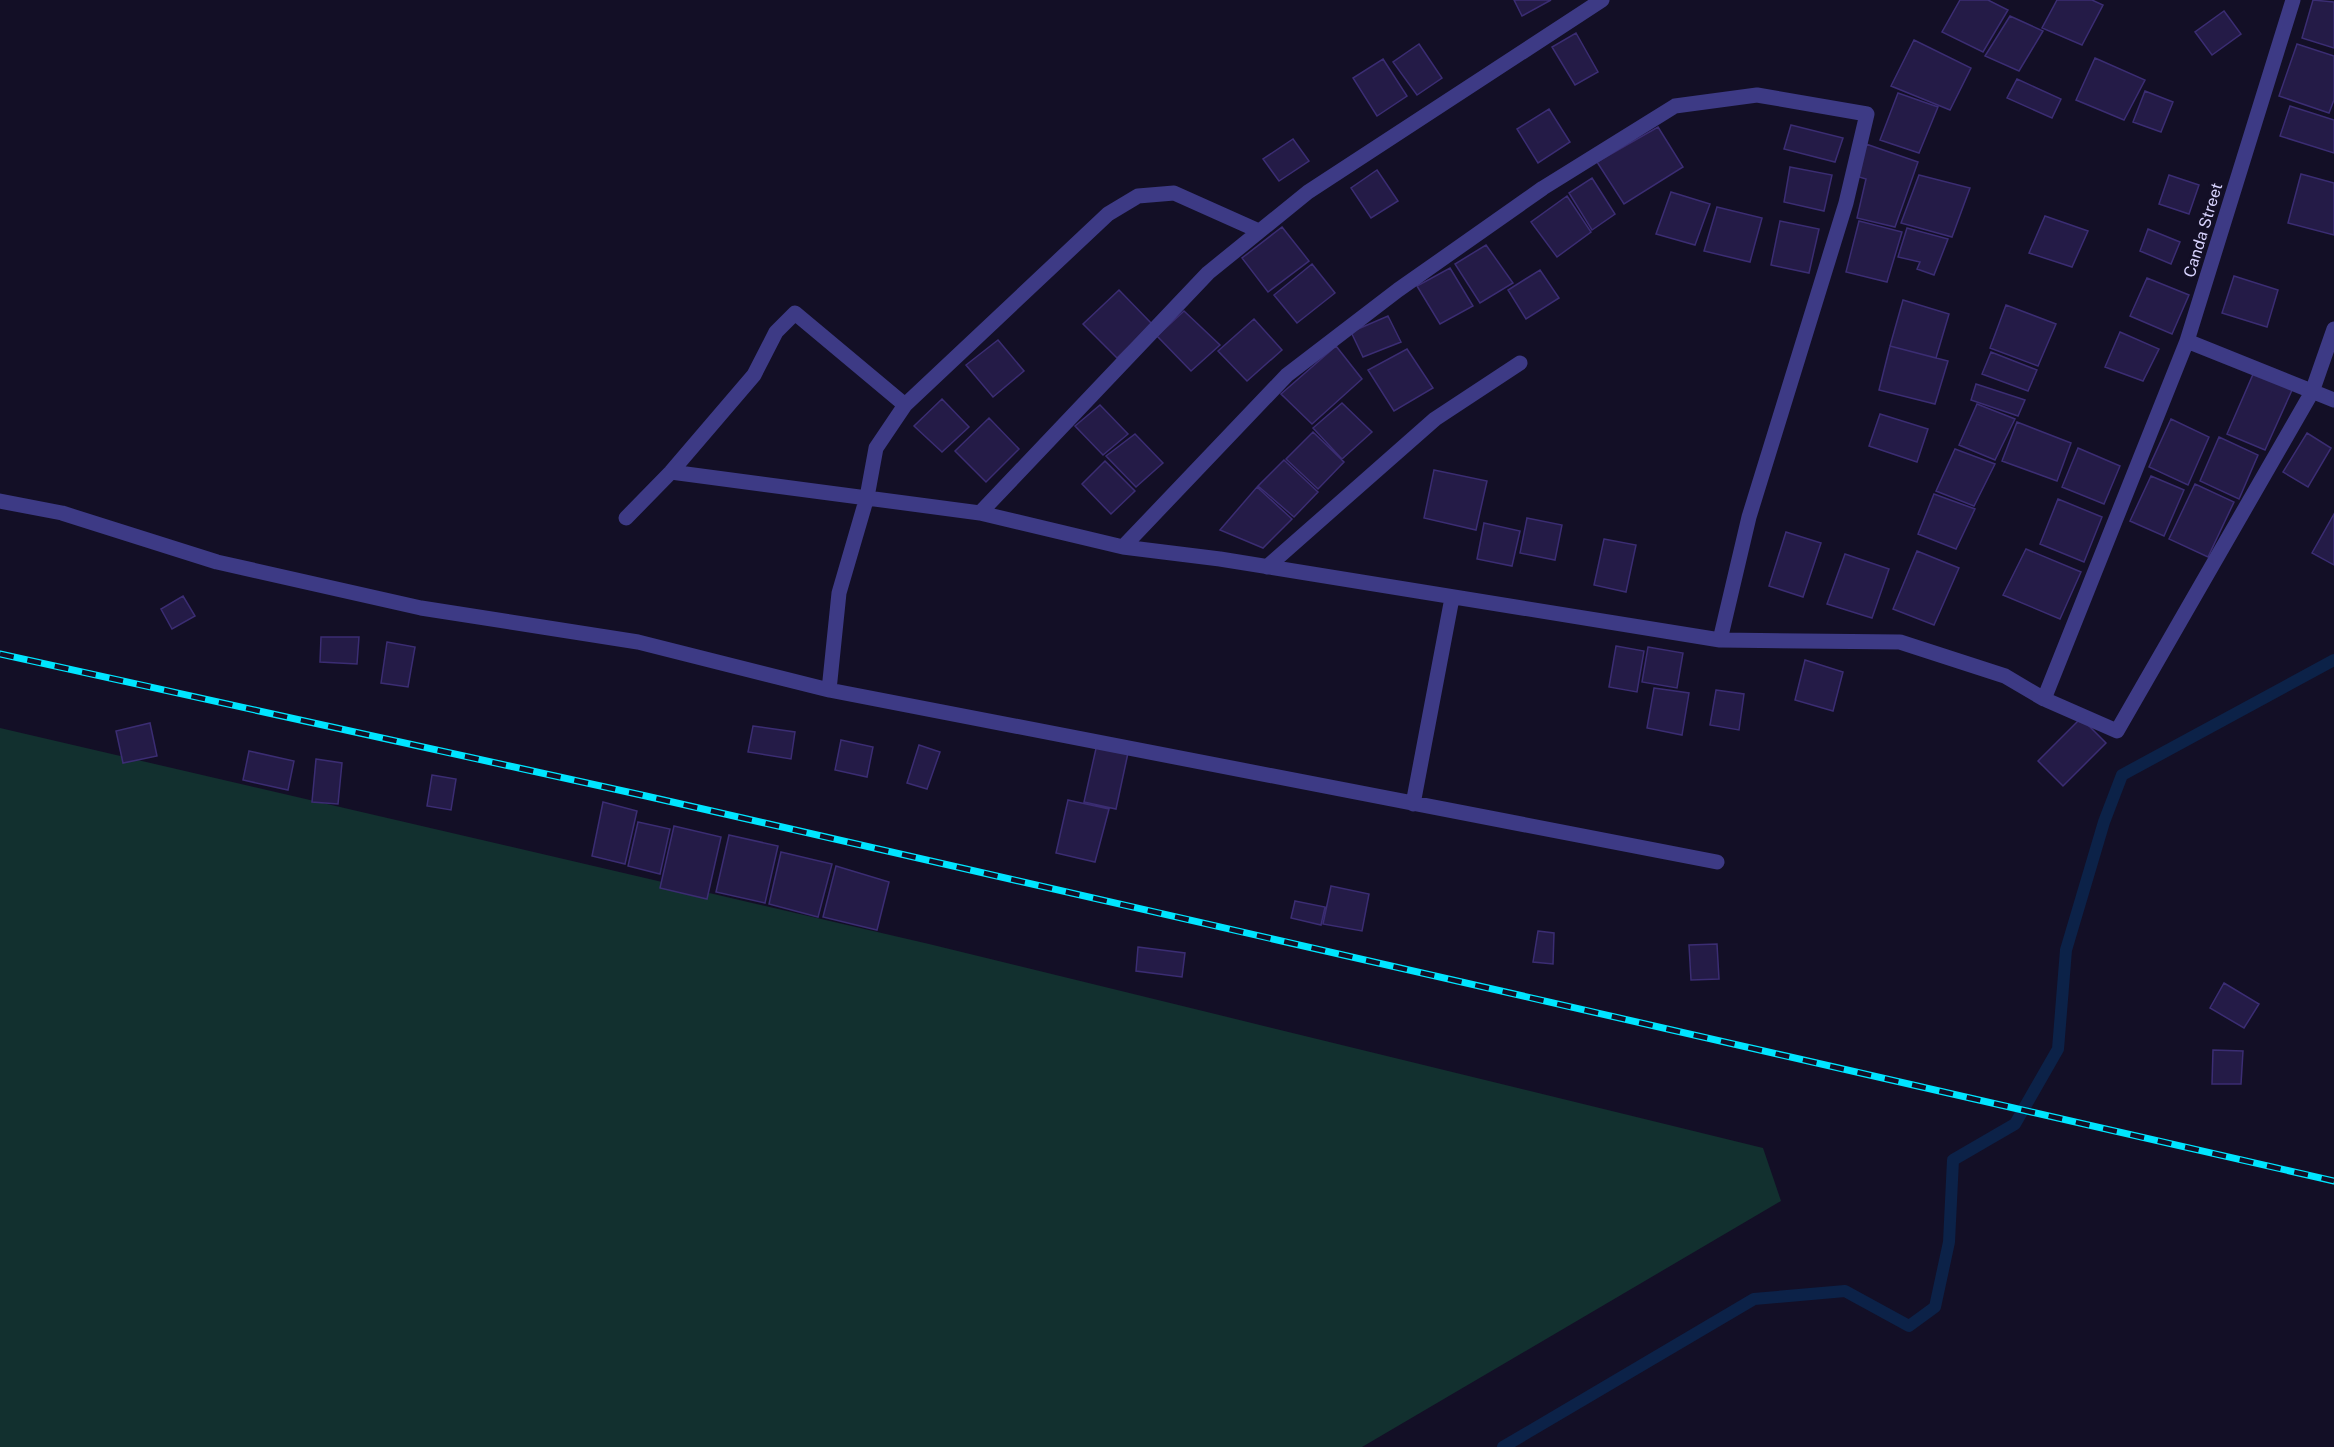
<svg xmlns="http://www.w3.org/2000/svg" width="2334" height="1447" font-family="'Public Sans',sans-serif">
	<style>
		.green { fill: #12302f }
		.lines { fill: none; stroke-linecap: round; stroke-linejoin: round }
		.stream { stroke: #0c2248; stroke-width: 12 }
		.building { fill: #241b47; stroke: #3b2d73; stroke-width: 1.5 }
		.minor { stroke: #3d3a85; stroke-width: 15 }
		.rail-casing { stroke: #00e5ff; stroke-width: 7 }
		.rail { stroke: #130f26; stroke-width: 4.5; stroke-dasharray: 14; stroke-linecap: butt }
		.labels { text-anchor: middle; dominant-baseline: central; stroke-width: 6; stroke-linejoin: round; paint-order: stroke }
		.street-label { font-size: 16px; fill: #d9d4ff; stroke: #130f26 }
	</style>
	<rect width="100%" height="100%" fill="#130f26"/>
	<path class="green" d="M 0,728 L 929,944 L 1763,1148 L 1781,1201 L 1362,1447 L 0,1447 Z"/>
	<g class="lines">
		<path class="stream" d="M 1503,1447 L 1754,1299 L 1845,1291 L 1909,1326 L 1935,1307 L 1949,1242 L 1953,1160 L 2015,1124 L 2058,1049 L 2066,950 L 2104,822 L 2122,775 L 2334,660"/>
	</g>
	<path class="building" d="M 1514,0 L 1551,0 L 1522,16 Z
		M 1960,0 L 1988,0 L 2008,10 L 1983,52 L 1942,32 Z
		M 2057,0 L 2092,0 L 2103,5 L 2082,45 L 2042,28 Z
		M 2313,0 L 2334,2 L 2334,48 L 2302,38 Z
		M 2224,11 L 2241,34 L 2212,55 L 2195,32 Z
		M 2010,16 L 2043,31 L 2019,71 L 1985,56 Z
		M 1576,33 L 1598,72 L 1575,85 L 1552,47 Z
		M 1914,40 L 1971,68 L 1950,110 L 1891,86 Z
		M 1419,44 L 1442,78 L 1417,95 L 1393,62 Z
		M 2297,44 L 2334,56 L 2334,100 L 2329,113 L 2279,96 Z
		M 2095,58 L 2145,80 L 2124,120 L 2076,100 Z
		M 1383,59 L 1407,96 L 1377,116 L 1353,78 Z
		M 2017,79 L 2061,99 L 2052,118 L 2007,98 Z
		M 2145,91 L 2173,102 L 2161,132 L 2133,122 Z
		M 1898,93 L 1938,107 L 1919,153 L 1880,140 Z
		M 2290,106 L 2334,120 L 2334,153 L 2280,136 Z
		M 1549,109 L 1570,142 L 1538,163 L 1517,129 Z
		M 1791,125 L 1843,138 L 1835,162 L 1784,149 Z
		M 1658,127 L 1683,167 L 1624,204 L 1597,162 Z
		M 1293,139 L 1309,161 L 1279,181 L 1263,159 Z
		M 1866,144 L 1918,162 L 1895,227 L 1857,218 L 1866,179 L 1856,176 Z
		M 1790,167 L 1832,175 L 1824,211 L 1784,202 Z
		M 1377,170 L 1398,201 L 1371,218 L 1351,188 Z
		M 2301,174 L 2334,183 L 2334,235 L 2288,223 Z
		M 1919,175 L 1970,188 L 1952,237 L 1901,223 Z
		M 2169,175 L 2199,185 L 2189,214 L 2159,204 Z
		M 1592,178 L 1615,214 L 1592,230 L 1569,193 Z
		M 1671,192 L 1710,204 L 1695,245 L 1656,234 Z
		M 1567,196 L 1591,232 L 1557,257 L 1531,222 Z
		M 1717,207 L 1762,218 L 1750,262 L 1704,251 Z
		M 2045,216 L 2088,231 L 2072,267 L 2029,253 Z
		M 1780,221 L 1819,229 L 1809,273 L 1771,265 Z
		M 1859,221 L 1902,232 L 1887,282 L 1846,272 Z
		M 1282,227 L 1309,261 L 1268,292 L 1242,258 Z
		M 1907,228 L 1948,239 L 1934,275 L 1917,269 L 1920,262 L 1898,257 Z
		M 2148,229 L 2180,242 L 2171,264 L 2140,251 Z
		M 1486,245 L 1513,283 L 1480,303 L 1455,264 Z
		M 1312,264 L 1335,293 L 1297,323 L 1274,295 Z
		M 1450,268 L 1473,306 L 1440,324 L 1417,286 Z
		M 1540,270 L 1559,298 L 1526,319 L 1508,290 Z
		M 2234,276 L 2278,290 L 2267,327 L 2222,313 Z
		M 2147,278 L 2189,295 L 2172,334 L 2130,316 Z
		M 1119,290 L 1152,324 L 1117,358 L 1083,324 Z
		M 1903,300 L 1949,314 L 1936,358 L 1890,346 Z
		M 2006,305 L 2056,324 L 2038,366 L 1990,348 Z
		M 1184,311 L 1220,345 L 1191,371 L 1157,336 Z
		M 1388,316 L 1401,342 L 1363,357 L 1351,332 Z
		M 1254,319 L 1282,350 L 1247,381 L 1218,351 Z
		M 2120,332 L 2159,349 L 2143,381 L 2105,367 Z
		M 998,340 L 1024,371 L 993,397 L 966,365 Z
		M 1336,346 L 1362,379 L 1312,424 L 1281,394 Z
		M 1890,346 L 1948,361 L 1935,404 L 1879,390 Z
		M 1407,349 L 1433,388 L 1394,411 L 1368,370 Z
		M 1991,352 L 2037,370 L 2028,391 L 1982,374 Z
		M 2254,372 L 2293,388 L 2265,450 L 2227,434 Z
		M 1976,384 L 2025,400 L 2018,416 L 1971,400 Z
		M 942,399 L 969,427 L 942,452 L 914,426 Z
		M 1342,403 L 1372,432 L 1342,459 L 1313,428 Z
		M 1977,404 L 2015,419 L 1995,460 L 1959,445 Z
		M 1100,405 L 1128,434 L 1103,455 L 1075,426 Z
		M 1880,414 L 1928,429 L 1917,462 L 1869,446 Z
		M 989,418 L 1019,449 L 986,482 L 955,451 Z
		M 2171,419 L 2209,437 L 2188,485 L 2149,467 Z
		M 2017,422 L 2071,443 L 2057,481 L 2002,461 Z
		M 1313,432 L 1344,462 L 1318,489 L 1286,459 Z
		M 2307,433 L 2331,448 L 2308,487 L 2283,472 Z
		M 1135,434 L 1163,463 L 1136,487 L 1106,456 Z
		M 2219,437 L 2258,455 L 2239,499 L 2200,481 Z
		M 2078,448 L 2120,466 L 2104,504 L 2062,487 Z
		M 1955,449 L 1995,464 L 1974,506 L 1936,491 Z
		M 1284,460 L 1318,492 L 1294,517 L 1258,486 Z
		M 1105,461 L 1135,491 L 1111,514 L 1082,484 Z
		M 1434,470 L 1487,481 L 1476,530 L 1424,518 Z
		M 2151,476 L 2184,490 L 2164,536 L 2130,521 Z
		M 2195,484 L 2234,502 L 2208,557 L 2169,539 Z
		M 1257,487 L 1292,519 L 1263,548 L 1220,530 Z
		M 1934,494 L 1975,509 L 1956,549 L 1918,534 Z
		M 2058,499 L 2102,517 L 2084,562 L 2040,544 Z
		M 2334,514 L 2334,565 L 2312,553 Z
		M 1527,518 L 1562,525 L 1555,560 L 1520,553 Z
		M 1484,523 L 1520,531 L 1512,566 L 1477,559 Z
		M 1786,532 L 1821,543 L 1803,597 L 1769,586 Z
		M 1604,539 L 1636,545 L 1626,592 L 1594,585 Z
		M 2026,549 L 2081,572 L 2060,619 L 2003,595 Z
		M 1917,551 L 1959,568 L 1934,625 L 1893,609 Z
		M 1845,554 L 1889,569 L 1872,618 L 1827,604 Z
		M 183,596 L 195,616 L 172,629 L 161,609 Z
		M 321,637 L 359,637 L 357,664 L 320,662 Z
		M 387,642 L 415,647 L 408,687 L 381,683 Z
		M 1616,646 L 1644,651 L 1637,692 L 1609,687 Z
		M 1648,647 L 1683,653 L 1677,688 L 1642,682 Z
		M 1805,660 L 1843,672 L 1833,711 L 1795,700 Z
		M 1654,688 L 1689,693 L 1682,735 L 1647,728 Z
		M 1716,690 L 1744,694 L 1739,730 L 1710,725 Z
		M 2081,718 L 2106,743 L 2063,786 L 2038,761 Z
		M 150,723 L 157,756 L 123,763 L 116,731 Z
		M 753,726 L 795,732 L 791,759 L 748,752 Z
		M 841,740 L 873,747 L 867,777 L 835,770 Z
		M 1097,744 L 1128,753 L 1116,809 L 1084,802 Z
		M 919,745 L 940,752 L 927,789 L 907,783 Z
		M 249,751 L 294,761 L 288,790 L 243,780 Z
		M 316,759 L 342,763 L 338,804 L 312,802 Z
		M 432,775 L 456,779 L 451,810 L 427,806 Z
		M 1068,800 L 1109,809 L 1095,862 L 1056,853 Z
		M 603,802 L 637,811 L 625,864 L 592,856 Z
		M 638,822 L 670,829 L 660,874 L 628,866 Z
		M 674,826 L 721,837 L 707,899 L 660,888 Z
		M 729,835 L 778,846 L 765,903 L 716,892 Z
		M 781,852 L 832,864 L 818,917 L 769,904 Z
		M 836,866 L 889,882 L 877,930 L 823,917 Z
		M 1331,886 L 1369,894 L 1362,931 L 1323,924 Z
		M 1295,901 L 1325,907 L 1321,925 L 1291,918 Z
		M 1538,931 L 1554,933 L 1553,964 L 1533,962 Z
		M 1717,944 L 1719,979 L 1691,980 L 1689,945 Z
		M 1138,947 L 1185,953 L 1182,977 L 1136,971 Z
		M 2224,983 L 2259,1004 L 2244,1028 L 2210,1008 Z
		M 2213,1050 L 2243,1051 L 2241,1084 L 2212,1084 Z"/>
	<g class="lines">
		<path class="minor" d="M 2293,0 L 2187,341 L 2334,400
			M 671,472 L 980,513 L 1123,547 L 1220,559 L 1720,640 L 1900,642 L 2005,676 L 2044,699 L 2187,341
			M 0,501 L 62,513 L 217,562 L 421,608 L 638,642 L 829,690 L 1717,862
			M 980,513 L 1208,273 L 1308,192 L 1602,0
			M 626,518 L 671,472 L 754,375 L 776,332 L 795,313 L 905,405
			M 1123,547 L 1287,375 L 1398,290 L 1543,188 L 1675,106 L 1757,95 L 1867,114 L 1846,203 L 1749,517 L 1720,640
			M 1267,567 L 1435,419 L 1520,363
			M 829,690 L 839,593 L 867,497 L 876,448 L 905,405 L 1108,214 L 1138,196 L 1174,193 L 1259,231
			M 2044,699 L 2117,731 L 2312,392 L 2334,329
			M 1413,804 L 1452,598"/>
		<g class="rail-casing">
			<path id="rail" d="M 0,654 L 646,796 L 2334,1181"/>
		</g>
		<use href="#rail" class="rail"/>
	</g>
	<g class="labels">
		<g class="street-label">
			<text transform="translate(2203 230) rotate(-73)">Canda Street</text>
		</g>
	</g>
</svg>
